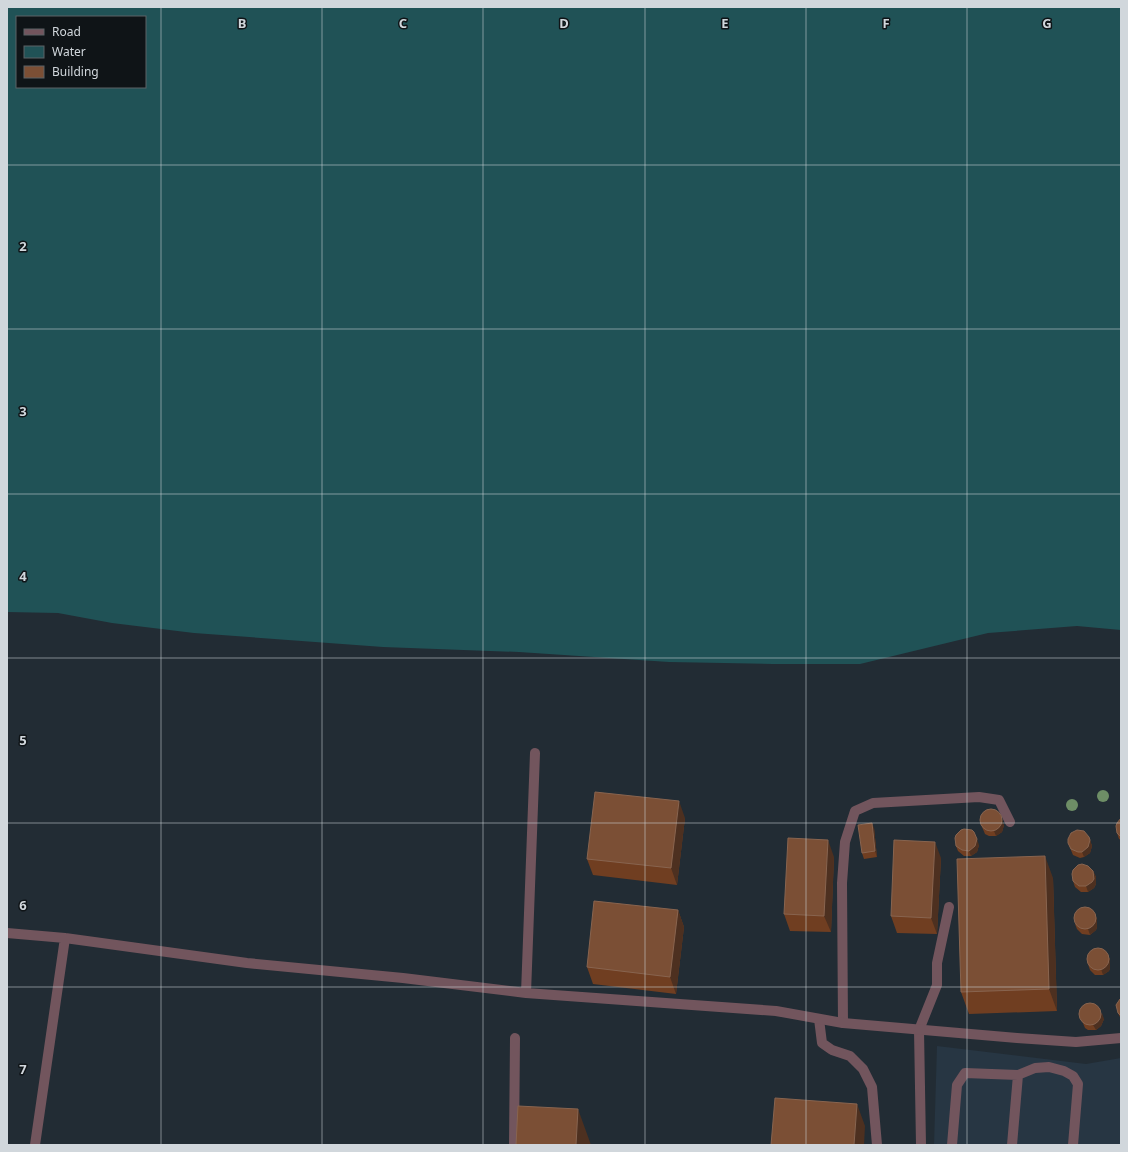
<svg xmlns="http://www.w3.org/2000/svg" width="1128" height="1152" font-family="'Noto Sans',sans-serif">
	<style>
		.built { fill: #273643 }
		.water { fill: #205256; fill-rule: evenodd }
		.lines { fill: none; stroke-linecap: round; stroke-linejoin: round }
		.lane { stroke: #72555d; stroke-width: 10 }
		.street { stroke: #72555d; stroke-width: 10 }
		.tree { fill: #6e8e66 }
		.wall { fill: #703e21 }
		.shaded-wall { fill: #4d3020 }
		.building { fill: #7b4f35; stroke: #88644f }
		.grid { fill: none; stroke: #d1d7dc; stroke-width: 1; stroke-opacity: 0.55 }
		.grid-label { font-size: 13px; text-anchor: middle; font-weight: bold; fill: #d1d7dc; stroke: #0f1417; stroke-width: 3; stroke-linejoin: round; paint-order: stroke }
	</style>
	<rect width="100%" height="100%" fill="#222c34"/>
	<path class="built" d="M 937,1046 L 1086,1064 L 1121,1058 L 1121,1145 L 934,1145 Z"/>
	<path class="water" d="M 7,7 L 1121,7 L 1121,630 L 1077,626 L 988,633 L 860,664 L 773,664 L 669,662 L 519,652 L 383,647 L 194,633 L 112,623 L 58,613 L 7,612 ZM 17,17 L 145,17 L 145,87 L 17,87 Z"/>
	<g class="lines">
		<path class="lane" d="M 819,1019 L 822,1043 L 832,1050 L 850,1056 L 863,1069 L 872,1087 L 877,1145
			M 843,1023 L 842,883 L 845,842 L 855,811 L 873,803 L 979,797 L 999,800 L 1010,822
			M 1018,1075 L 1035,1068 L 1049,1067 L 1064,1071 L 1073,1076 L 1078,1084 L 1073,1145
			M 514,1145 L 515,1038
			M 921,1145 L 919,1030 L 937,985 L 937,963 L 949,907
			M 952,1145 L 957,1085 L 965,1073 L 1018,1075 L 1012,1145"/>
		<path class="street" d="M 7,933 L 65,938 L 247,963 L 403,978 L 526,993 L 776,1011 L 843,1023 L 1017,1038 L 1076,1042 L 1121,1038
			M 526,993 L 535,753
			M 35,1145 L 65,938"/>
	</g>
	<g class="tree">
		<circle cx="1103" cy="796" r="6"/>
		<circle cx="1072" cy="805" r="6"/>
	</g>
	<path class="wall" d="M 685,818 L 677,885 L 593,875 L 587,859 Z
		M 1121,818 L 1121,840 L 1119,839 L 1117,833 Z
		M 980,822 L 1004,825 L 1002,832 L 996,836 L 989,836 L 985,834 Z
		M 874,828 L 877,857 L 864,859 L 862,853 Z
		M 1089,837 L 1092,846 L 1090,853 L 1084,857 L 1080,858 L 1073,855 L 1068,843 Z
		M 979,845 L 977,852 L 971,856 L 964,856 L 958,851 L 956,846 Z
		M 834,857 L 831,932 L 790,931 L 784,914 Z
		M 941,858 L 937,934 L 897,933 L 891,916 Z
		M 1093,871 L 1096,877 L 1096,884 L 1094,888 L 1088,892 L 1081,892 L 1075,887 L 1073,881 Z
		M 1053,878 L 1057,1011 L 969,1014 L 961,992 Z
		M 678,910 L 684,927 L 676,994 L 593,984 L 587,967 Z
		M 1095,914 L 1097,920 L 1097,927 L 1096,930 L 1090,935 L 1082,934 L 1077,929 L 1075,924 Z
		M 1108,955 L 1110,960 L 1110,968 L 1109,971 L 1103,975 L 1095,975 L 1090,970 L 1087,961 Z
		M 1121,998 L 1121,1019 L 1118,1013 Z
		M 1080,1016 L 1104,1019 L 1101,1026 L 1096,1030 L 1088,1030 L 1085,1028 Z"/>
	<path class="shaded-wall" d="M 679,801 L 685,818 L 677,885 L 671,868 Z
		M 1002,819 L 1004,825 L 1002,832 L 996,836 L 994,831 Z
		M 872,823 L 874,828 L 877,857 L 875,851 Z
		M 1089,837 L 1092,846 L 1090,853 L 1084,857 L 1082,852 Z
		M 977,839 L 979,845 L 977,852 L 971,856 L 969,851 Z
		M 828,840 L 834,857 L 831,932 L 824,916 Z
		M 935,842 L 941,858 L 937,934 L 931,918 Z
		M 1045,856 L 1053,878 L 1057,1011 L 1049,989 Z
		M 1093,871 L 1096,877 L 1096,884 L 1094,888 L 1088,892 L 1086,886 Z
		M 678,910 L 684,927 L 676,994 L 670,977 Z
		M 1095,914 L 1097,920 L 1097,927 L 1096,930 L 1090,935 L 1088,929 Z
		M 1108,955 L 1110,960 L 1110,968 L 1109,971 L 1103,975 L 1101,969 Z
		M 1102,1013 L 1104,1019 L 1101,1026 L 1096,1030 L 1093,1025 Z
		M 857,1104 L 865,1126 L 864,1145 L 854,1145 Z
		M 578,1109 L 591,1145 L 576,1145 Z"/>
	<path class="building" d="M 595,792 L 679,801 L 671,868 L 587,859 Z
		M980 820a11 11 0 1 1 22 0a11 11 0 1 1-22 0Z
		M 1121,818 L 1121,837 L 1117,833 L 1116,826 L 1117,823 Z
		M 872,823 L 875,851 L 862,853 L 858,825 Z
		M 964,829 L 972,830 L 974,832 L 977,839 L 975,846 L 969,851 L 962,850 L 956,846 L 955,838 L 956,835 L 961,830 Z
		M 1077,830 L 1084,831 L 1089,837 L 1090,840 L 1088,847 L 1082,852 L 1078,852 L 1071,849 L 1068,843 L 1068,839 L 1071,833 Z
		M 788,838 L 828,840 L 824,916 L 784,914 Z
		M 894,840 L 935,842 L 931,918 L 891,916 Z
		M 1045,856 L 1049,989 L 961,992 L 957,859 Z
		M 1082,864 L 1088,866 L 1093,871 L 1094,879 L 1092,882 L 1086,886 L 1079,886 L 1073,881 L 1072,874 L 1073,870 L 1078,865 Z
		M 594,901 L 678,910 L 670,977 L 587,967 Z
		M1074 918a11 11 0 1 1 22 0a11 11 0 1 1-22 0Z
		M1087 959a11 11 0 1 1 22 0a11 11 0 1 1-22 0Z
		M 1121,998 L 1121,1016 L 1118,1013 L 1116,1005 L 1120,999 Z
		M1079 1014a11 11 0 1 1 22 0a11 11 0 1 1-22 0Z
		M 775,1098 L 857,1104 L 854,1145 L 771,1145 Z
		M 518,1106 L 578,1109 L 576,1145 L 516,1145 Z"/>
	<path class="grid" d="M 161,7 L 161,1145M 322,7 L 322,1145M 483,7 L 483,1145M 645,7 L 645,1145M 806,7 L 806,1145M 967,7 L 967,1145M 7,165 L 1121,165M 7,329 L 1121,329M 7,494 L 1121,494M 7,658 L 1121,658M 7,823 L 1121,823M 7,987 L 1121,987"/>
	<g class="grid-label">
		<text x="242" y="28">B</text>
		<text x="403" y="28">C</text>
		<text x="564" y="28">D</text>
		<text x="725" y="28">E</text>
		<text x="886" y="28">F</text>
		<text x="1047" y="28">G</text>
		<text x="23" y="251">2</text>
		<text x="23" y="416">3</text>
		<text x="23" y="581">4</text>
		<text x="23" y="745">5</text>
		<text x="23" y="910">6</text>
		<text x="23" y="1074">7</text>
	</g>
	<rect width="1128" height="1152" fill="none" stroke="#d1d7dc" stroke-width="16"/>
	<rect x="16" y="16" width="130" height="72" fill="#0f1417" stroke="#5d6266"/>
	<rect x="24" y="29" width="20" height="6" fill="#72555d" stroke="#5d6266"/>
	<text x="52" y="36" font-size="12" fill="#d1d7dc">Road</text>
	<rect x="24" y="46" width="20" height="12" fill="#205256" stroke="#5d6266"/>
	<text x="52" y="56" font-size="12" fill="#d1d7dc">Water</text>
	<rect x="24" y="66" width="20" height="12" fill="#7b4f35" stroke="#5d6266"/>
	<text x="52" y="76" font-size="12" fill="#d1d7dc">Building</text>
</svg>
